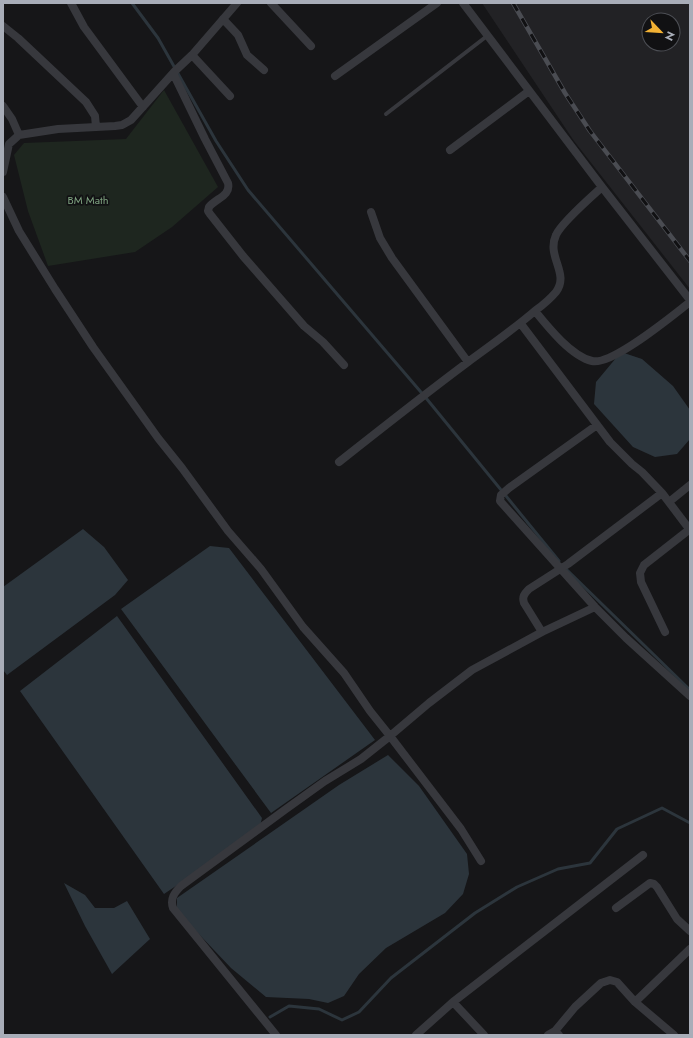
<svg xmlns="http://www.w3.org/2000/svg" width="693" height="1038" font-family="Jost,sans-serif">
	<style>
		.built { fill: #222225; fill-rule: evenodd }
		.green { fill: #1e261f }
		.water { fill: #2c353c }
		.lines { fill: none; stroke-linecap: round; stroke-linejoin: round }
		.stream { stroke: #2c353c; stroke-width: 3 }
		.service { stroke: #37383d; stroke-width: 4 }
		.minor { stroke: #37383d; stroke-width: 8 }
		.rail-casing { stroke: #4a4c52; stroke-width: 4.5 }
		.rail { stroke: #111113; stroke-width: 3; stroke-dasharray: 9; stroke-linecap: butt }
		.labels { text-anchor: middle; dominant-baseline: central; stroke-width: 3.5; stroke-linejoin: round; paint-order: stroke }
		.park-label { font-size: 11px; fill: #7fa381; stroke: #111113 }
	</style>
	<rect width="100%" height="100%" fill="#161618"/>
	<path class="built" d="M 482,3 L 690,3 L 690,289 L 574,141 ZM 649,20 L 673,20 L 673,44 L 649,44 Z"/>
	<path class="green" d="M 164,90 L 218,187 L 172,227 L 135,252 L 48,266 L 28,211 L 14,155 L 24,143 L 126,139 Z"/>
	<path class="water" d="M 621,352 L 642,359 L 673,386 L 690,410 L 690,439 L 677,454 L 655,457 L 633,447 L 594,404 L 596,382 Z
		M 83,529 L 104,547 L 128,580 L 115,595 L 7,675 L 3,670 L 3,587 Z
		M 210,546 L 229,548 L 375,740 L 271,813 L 121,609 Z
		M 117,616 L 262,818 L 259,830 L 164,894 L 20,691 Z
		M 388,755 L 419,786 L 467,854 L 469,874 L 463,894 L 445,913 L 386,948 L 359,974 L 344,996 L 328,1003 L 309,999 L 266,997 L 231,968 L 177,911 L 177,898 L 339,785 Z
		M 64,883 L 85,895 L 95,908 L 114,908 L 127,901 L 150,939 L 112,974 L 85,926 Z"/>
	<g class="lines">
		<path class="stream" d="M 132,3 L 158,38 L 216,141 L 248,190 L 426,398 L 559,561
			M 567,570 L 690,690
			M 270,1017 L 289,1006 L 319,1009 L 342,1020 L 359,1012 L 391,978 L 475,913 L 517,887 L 558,869 L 590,863 L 617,829 L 662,808 L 690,823"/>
		<path class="service" d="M 386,114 L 487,36"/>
		<path class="minor" d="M 71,3 L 84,27 L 143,107
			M 271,3 L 311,46
			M 463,3 L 602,187 L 690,300
			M 223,19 L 238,35 L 247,55 L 264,70
			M 3,26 L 18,38 L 86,102 L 95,116 L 96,127
			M 192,55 L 230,96
			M 173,73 L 205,139 L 228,183 C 231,196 216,198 209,207 L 208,211 L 210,214 L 243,256 L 304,326 L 323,342 L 344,365
			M 335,76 L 437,3
			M 3,106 L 12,119 L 19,135
			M 450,150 L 529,91
			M 3,172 L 9,144 L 19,135 L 58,129 L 115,126 L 122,125 L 131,120 L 175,71 L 192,55 L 237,3
			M 3,197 L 19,231 L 55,289 L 93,347 L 158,438 L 182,468 L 228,531 L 261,569 L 303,627 L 344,673 L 370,711 L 390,736 L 361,759 L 325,781 L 286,809 L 181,886 C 174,893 170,899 173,908 L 276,1035
			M 371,212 L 380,238 L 392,258 L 468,362
			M 535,311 C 548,327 571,356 592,361 C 612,366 673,315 690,302
			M 521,324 L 610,442 L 632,464 L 642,472 L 662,493 L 690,530
			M 597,425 L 509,488 L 501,495 L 500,501 L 595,607 L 626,638 L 690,696
			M 339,462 C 382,428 425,394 468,362 C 491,345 514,329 536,310 C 543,305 550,299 556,292 C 570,273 546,257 556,235 C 561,223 591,197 602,187
			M 669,502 L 690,485
			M 542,632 L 524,603 C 522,597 524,594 529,589 L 568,564 L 662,493
			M 665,632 L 641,582 L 640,573 L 644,565 L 690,529
			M 481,861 L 461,829 L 390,736 L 429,703 L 472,670 L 542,632 L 595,607
			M 616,908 L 650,883 L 654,884 L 657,887 L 677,919 L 690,931
			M 453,1002 L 484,1035
			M 635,1002 L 690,949
			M 555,1031 L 575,1007 L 601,983 L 610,980 L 617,982 L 635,1002 L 674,1035
			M 416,1035 L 453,1002 L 643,855
			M 548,1035 L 555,1031 L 559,1035"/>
		<g class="rail-casing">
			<path id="rail" d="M 513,3 L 565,93 L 590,131 L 690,261"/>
		</g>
		<use href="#rail" class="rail"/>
	</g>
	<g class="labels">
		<g class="park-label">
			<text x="88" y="200">BM Math</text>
		</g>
	</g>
	<rect width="693" height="1038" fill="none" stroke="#a8adb8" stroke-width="8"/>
	<g transform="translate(661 32) rotate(115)"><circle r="19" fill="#111113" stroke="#4d4f55"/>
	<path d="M0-3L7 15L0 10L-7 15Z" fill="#f2b134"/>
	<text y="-6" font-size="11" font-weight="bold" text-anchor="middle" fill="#a8adb8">N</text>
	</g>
</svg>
